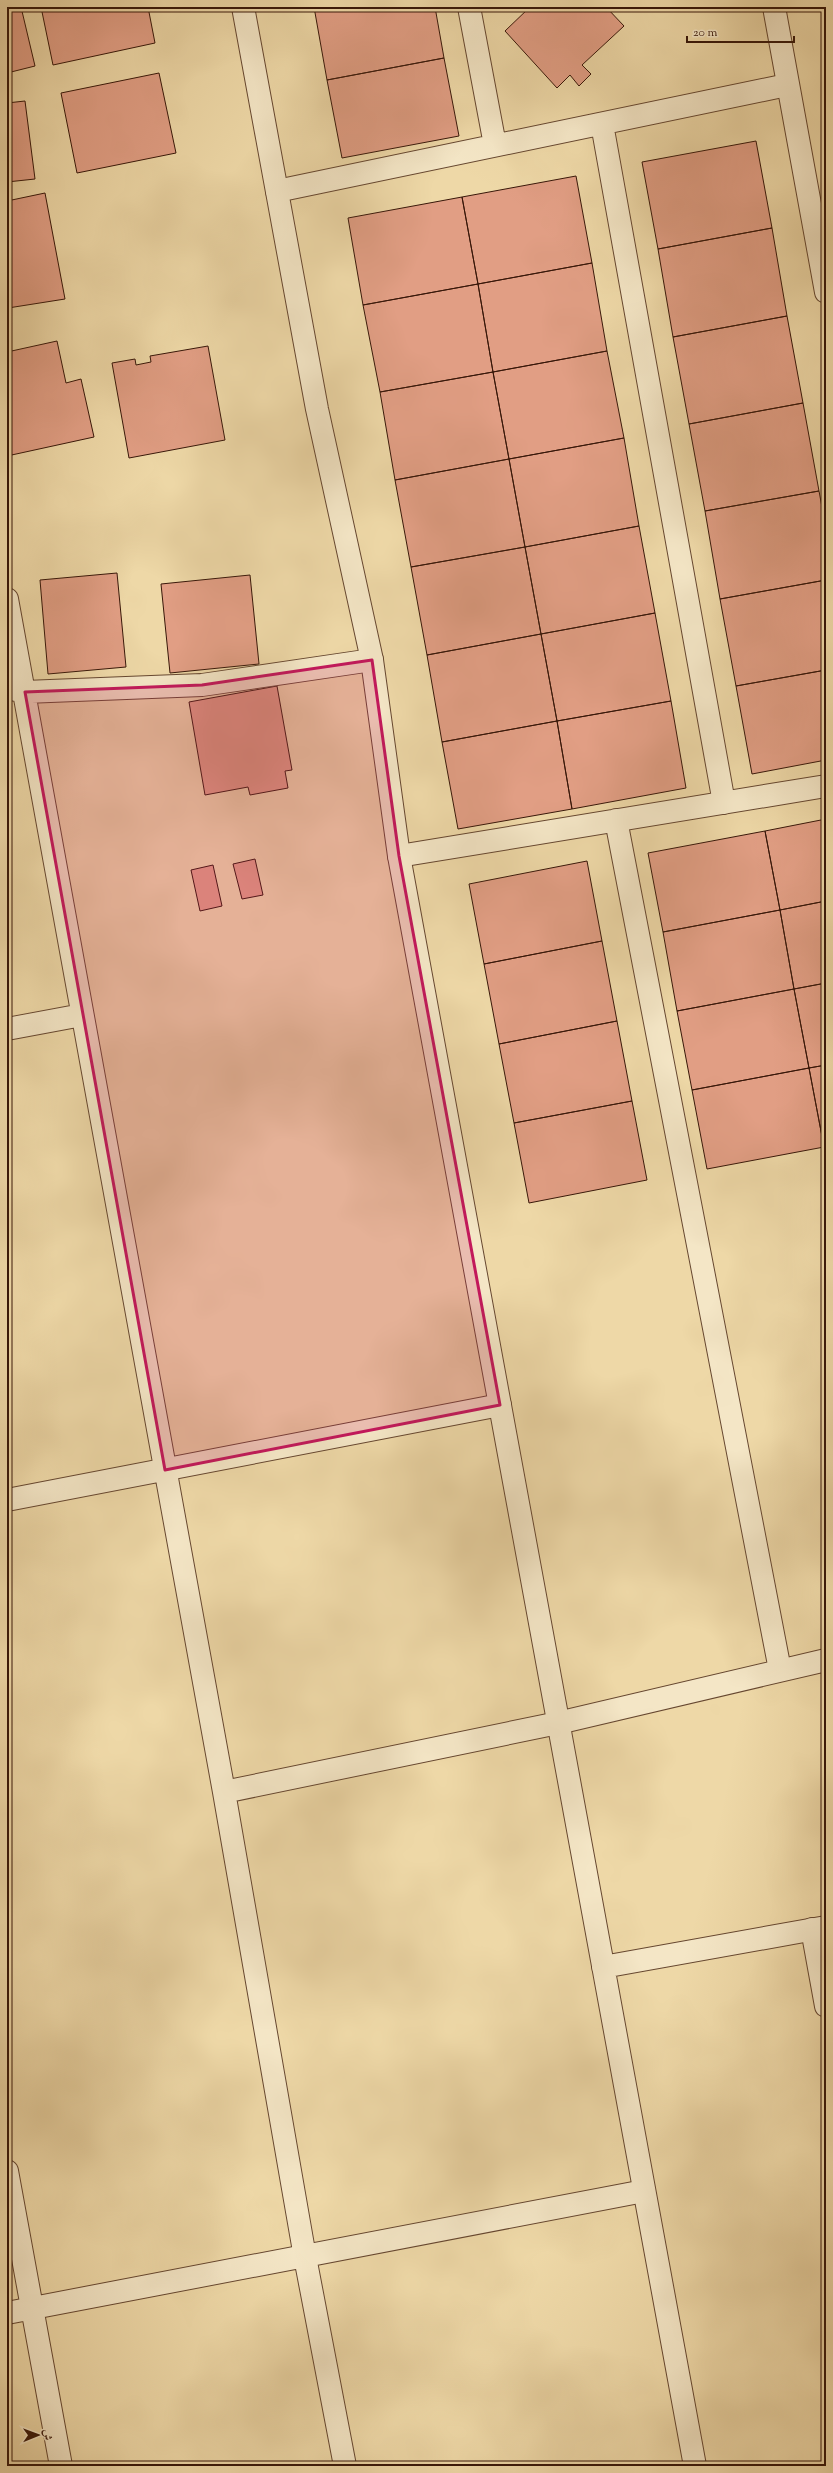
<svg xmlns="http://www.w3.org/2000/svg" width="833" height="2473" font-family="'Sorts Mill Goudy',Amiri,serif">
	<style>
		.building { fill: #e19e84; stroke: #381709 }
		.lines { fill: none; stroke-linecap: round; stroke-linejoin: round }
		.minor-casing { stroke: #664730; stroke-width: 24 }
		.tertiary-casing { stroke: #664730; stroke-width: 24 }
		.minor { stroke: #f4e6c6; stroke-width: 22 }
		.tertiary { stroke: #f4e6c6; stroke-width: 22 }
		.marked { fill: #c2185b; fill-opacity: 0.2; stroke: #c2185b; stroke-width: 3; stroke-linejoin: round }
	</style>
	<rect width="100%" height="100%" fill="#eed8a7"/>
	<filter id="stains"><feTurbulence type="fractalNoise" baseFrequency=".005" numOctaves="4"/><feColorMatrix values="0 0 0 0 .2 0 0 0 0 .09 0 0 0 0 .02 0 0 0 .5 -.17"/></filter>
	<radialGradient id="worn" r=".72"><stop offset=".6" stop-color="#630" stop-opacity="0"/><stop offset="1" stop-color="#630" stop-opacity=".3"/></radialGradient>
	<path class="building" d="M 7,7 L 21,7 L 35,66 L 7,73 Z
		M 41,7 L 148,7 L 155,43 L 53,65 Z
		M 314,7 L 435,7 L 444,58 L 327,80 Z
		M 530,7 L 551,7 L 556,12 L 561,7 L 606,7 L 624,26 L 582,65 L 591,74 L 579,86 L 570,75 L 557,88 L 505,31 Z
		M 444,58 L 459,136 L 342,158 L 327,80 Z
		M 159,73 L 176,153 L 77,173 L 61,93 Z
		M 25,101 L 35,179 L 7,182 L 7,103 Z
		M 756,141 L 772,228 L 658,249 L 642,162 Z
		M 576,176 L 592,263 L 478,284 L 462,197 Z
		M 45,193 L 65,299 L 8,308 L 7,201 Z
		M 462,197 L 478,284 L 363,305 L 348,218 Z
		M 772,228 L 787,316 L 673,337 L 658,249 Z
		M 592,263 L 607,351 L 493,372 L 478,284 Z
		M 478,284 L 493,372 L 380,392 L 363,305 Z
		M 787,316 L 803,403 L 689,424 L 673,337 Z
		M 57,341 L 66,383 L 81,379 L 94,437 L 7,456 L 7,352 Z
		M 208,346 L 225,440 L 129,458 L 112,363 L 135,359 L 136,365 L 151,362 L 150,356 Z
		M 607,351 L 624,438 L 509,459 L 493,372 Z
		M 493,372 L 509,459 L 395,480 L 380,392 Z
		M 803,403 L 819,491 L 705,511 L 689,424 Z
		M 624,438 L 639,526 L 525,547 L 509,459 Z
		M 509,459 L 525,547 L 411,567 L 395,480 Z
		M 819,491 L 826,529 L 826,580 L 720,599 L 705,511 Z
		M 639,526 L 655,613 L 541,634 L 525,547 Z
		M 525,547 L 541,634 L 427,655 L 411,567 Z
		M 117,573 L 126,667 L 48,674 L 40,580 Z
		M 250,575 L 259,664 L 170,673 L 161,584 Z
		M 826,580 L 826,670 L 736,686 L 720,599 Z
		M 655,613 L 671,701 L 557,721 L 541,634 Z
		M 541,634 L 557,721 L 442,742 L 427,655 Z
		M 826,670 L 826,760 L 752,774 L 736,686 Z
		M 277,686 L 292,770 L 285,771 L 288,788 L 250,795 L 248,787 L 205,795 L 189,702 Z
		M 671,701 L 686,788 L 572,809 L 557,721 Z
		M 557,721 L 572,809 L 458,829 L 442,742 Z
		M 826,819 L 826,901 L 780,910 L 765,831 Z
		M 765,831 L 780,910 L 663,932 L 648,853 Z
		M 255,859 L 263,895 L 242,899 L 233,864 Z
		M 587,861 L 602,941 L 484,964 L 469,884 Z
		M 213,865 L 222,906 L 200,911 L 191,870 Z
		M 826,901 L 826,983 L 794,989 L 780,910 Z
		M 780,910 L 794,989 L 677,1011 L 663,932 Z
		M 602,941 L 617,1021 L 499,1044 L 484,964 Z
		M 826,983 L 826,1065 L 809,1068 L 794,989 Z
		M 794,989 L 809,1068 L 692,1090 L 677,1011 Z
		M 617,1021 L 632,1101 L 514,1123 L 499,1044 Z
		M 826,1065 L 826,1147 L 824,1147 L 809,1068 Z
		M 809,1068 L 824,1147 L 707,1169 L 692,1090 Z
		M 632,1101 L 647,1180 L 529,1203 L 514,1123 Z"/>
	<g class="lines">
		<g class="minor-casing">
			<path id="minor" d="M 469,7 L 495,145
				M 602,124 L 724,803
				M 277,191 L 787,85
				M 7,599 L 224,1792 L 305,2257 L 345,2466
				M 7,688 L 25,692 L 202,685 L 372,660
				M 616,820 L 780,1670
				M 399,856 L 826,786
				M 7,1029 L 82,1015
				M 7,1500 L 500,1405
				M 224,1792 L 558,1723 L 826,1660
				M 812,1929 L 826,2006
				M 7,2171 L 61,2466
				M 7,2313 L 644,2191"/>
		</g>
		<g class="tertiary-casing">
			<path id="tertiary" d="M 243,7 L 317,409 L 372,660 L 399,856 L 695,2466
				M 774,7 L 826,292
				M 603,1967 L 826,1927"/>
		</g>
		<use href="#minor" class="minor"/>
		<use href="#tertiary" class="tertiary"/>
	</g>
	<path class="marked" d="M 372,660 L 399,856 L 500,1405 L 165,1470 L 25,692 L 202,685 Z"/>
	<rect width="833" height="2473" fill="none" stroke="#eed8a7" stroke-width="24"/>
	<rect x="8" y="8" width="817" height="2457" fill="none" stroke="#381709" stroke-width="2"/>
	<rect x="12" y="12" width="809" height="2449" fill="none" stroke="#381709"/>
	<g transform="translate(38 2435) rotate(89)" stroke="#f4e6c6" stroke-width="3" paint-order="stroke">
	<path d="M0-3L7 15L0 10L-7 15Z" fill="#381709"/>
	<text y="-6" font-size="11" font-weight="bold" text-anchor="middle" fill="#381709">ش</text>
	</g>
	<path d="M687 36v6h107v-6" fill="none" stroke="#381709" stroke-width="2"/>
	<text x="693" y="36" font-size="12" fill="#381709" stroke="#f4e6c6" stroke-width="3" paint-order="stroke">20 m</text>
	<rect width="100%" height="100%" filter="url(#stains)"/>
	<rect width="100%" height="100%" fill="url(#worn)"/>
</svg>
